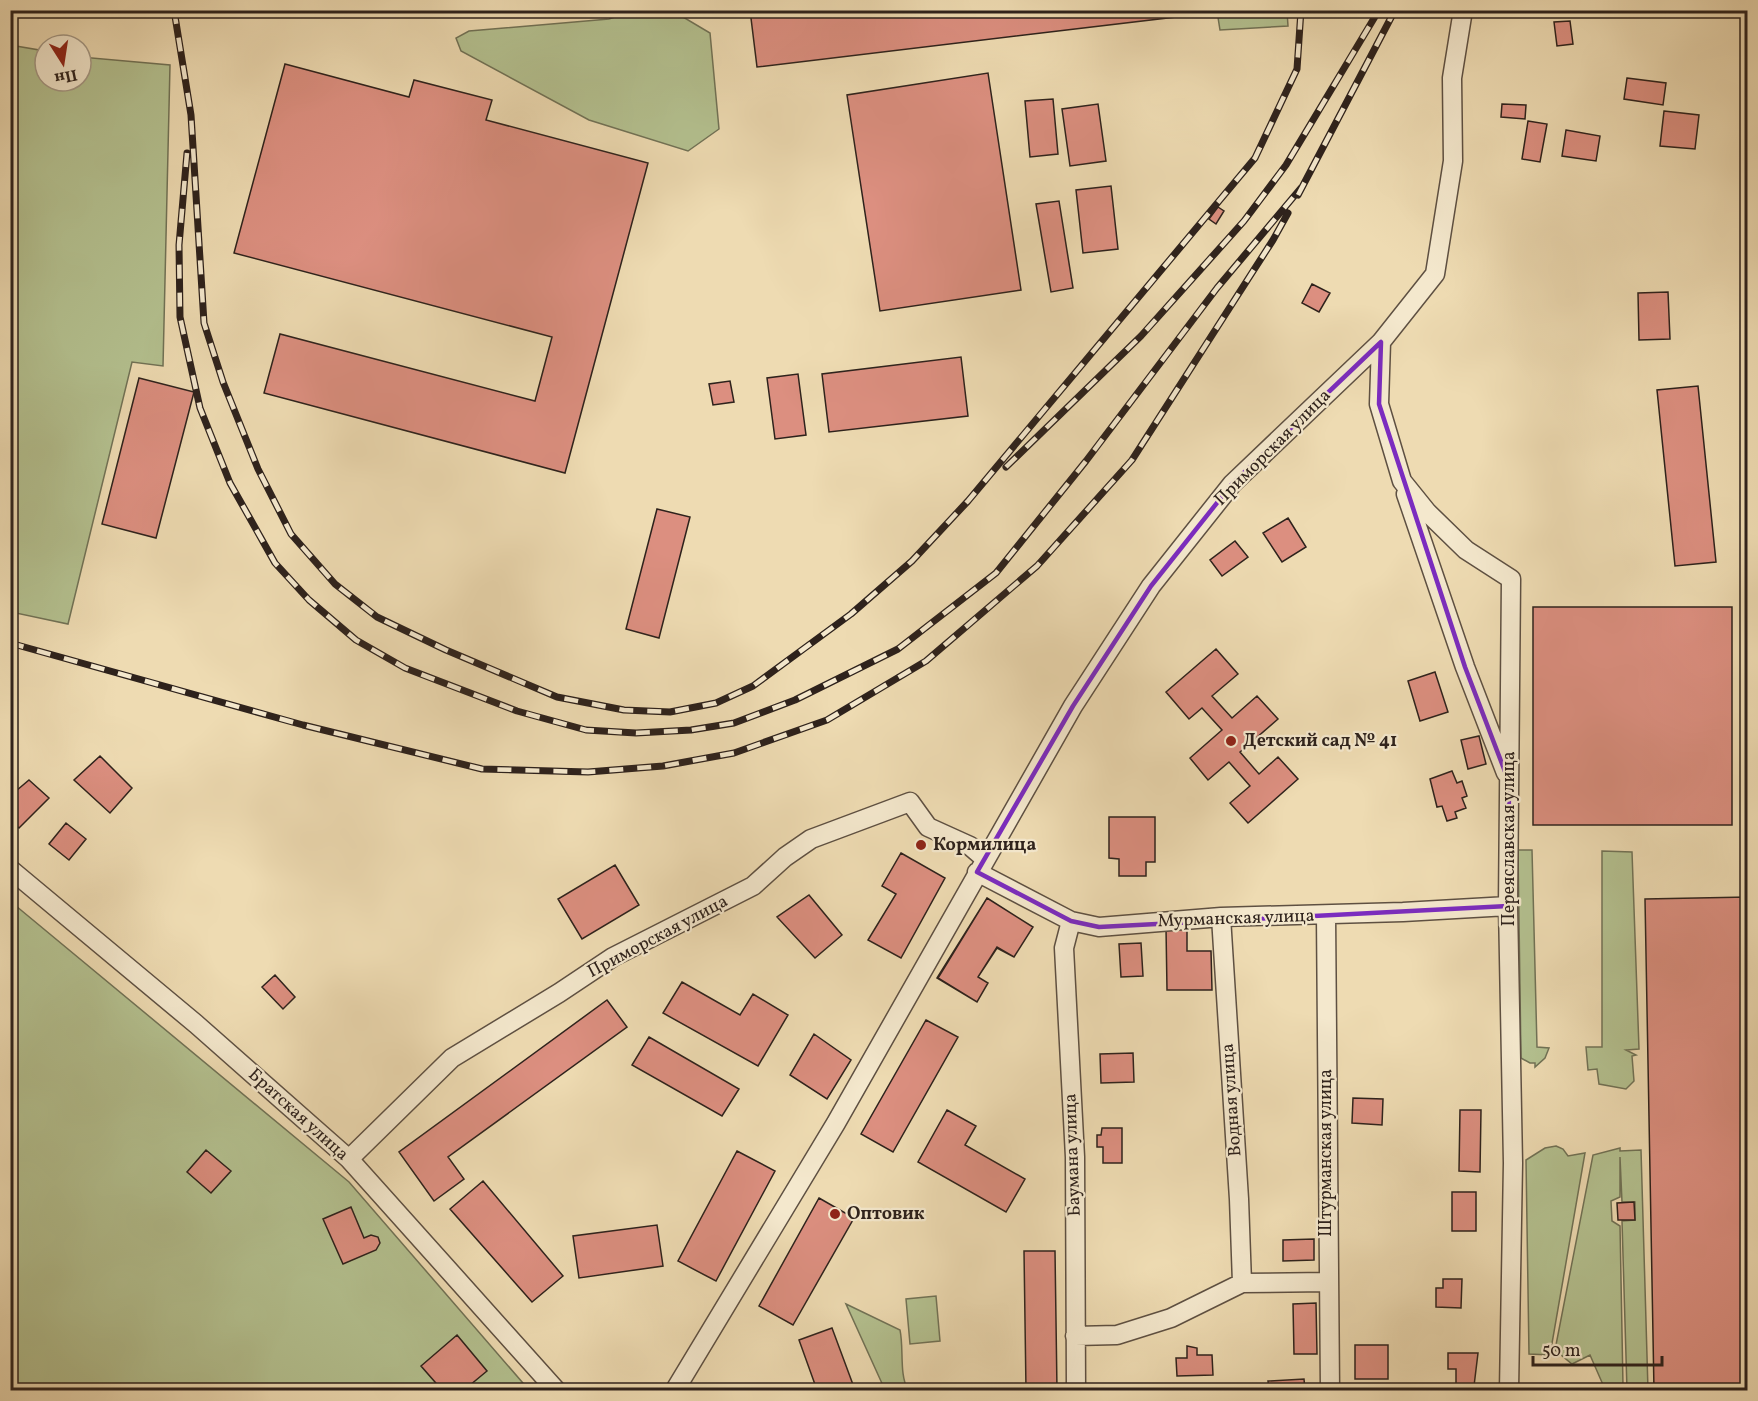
<svg xmlns="http://www.w3.org/2000/svg" width="1758" height="1401" font-family="Vollkorn,serif">
	<style>
		.green { fill: #b4c190; stroke: #717256; stroke-width: 1.5 }
		.building { fill: #dc8f80; stroke: #2e221c; stroke-width: 1.5 }
		.lines { fill: none; stroke-linecap: round; stroke-linejoin: round }
		.minor-casing { stroke: #5e5042; stroke-width: 21 }
		.minor { stroke: #f4e8cd; stroke-width: 18 }
		.rail-casing { stroke: #2e221c; stroke-width: 7 }
		.rail { stroke: #f4e8cd; stroke-width: 4.5; stroke-dasharray: 14; stroke-linecap: butt }
		.marked { fill: none; stroke: #7b2cbf; stroke-width: 4.5; stroke-linejoin: round }
		.poi-dot { fill: #8f2418; stroke: #f4e8cd; stroke-width: 2 }
		.labels { text-anchor: middle; dominant-baseline: central; stroke-width: 4.5; stroke-linejoin: round; paint-order: stroke }
		.street-label { font-size: 18px; fill: #2e221c; stroke: #f4e8cd }
		.poi-label { font-size: 18px; font-weight: bold; fill: #2e221c; stroke: #f4e8cd; text-anchor: start }
	</style>
	<rect width="100%" height="100%" fill="#eedbb2"/>
	<filter id="stains"><feTurbulence type="fractalNoise" baseFrequency=".00333" numOctaves="4"/><feColorMatrix values="0 0 0 0 .2 0 0 0 0 .09 0 0 0 0 .02 0 0 0 .5 -.17"/></filter>
	<radialGradient id="worn" r=".72"><stop offset=".6" stop-color="#630" stop-opacity="0"/><stop offset="1" stop-color="#630" stop-opacity=".3"/></radialGradient>
	<path class="green" d="M 635,10 L 673,11 L 710,33 L 719,129 L 688,151 L 589,120 L 461,51 L 456,38 L 469,31 L 609,19 Z
		M 1217,11 L 1287,11 L 1288,26 L 1220,30 Z
		M 10,45 L 45,51 L 45,81 L 81,81 L 81,57 L 170,65 L 163,366 L 132,362 L 68,624 L 11,612 Z
		M 1518,850 L 1532,850 L 1537,1047 L 1549,1048 L 1545,1058 L 1535,1067 L 1535,1063 L 1530,1063 L 1521,1058 Z
		M 1602,851 L 1632,852 L 1639,1049 L 1626,1050 L 1636,1055 L 1632,1056 L 1634,1081 L 1626,1089 L 1599,1084 L 1597,1069 L 1588,1070 L 1586,1047 L 1602,1047 Z
		M 10,901 L 349,1182 L 529,1390 L 11,1390 Z
		M 1556,1146 L 1563,1149 L 1568,1156 L 1585,1153 L 1550,1355 L 1529,1354 L 1526,1160 L 1545,1148 Z
		M 1620,1148 L 1620,1151 L 1641,1150 L 1648,1390 L 1627,1390 L 1622,1221 L 1635,1220 L 1635,1202 L 1622,1202 L 1620,1157 L 1620,1197 L 1611,1201 L 1612,1221 L 1620,1226 L 1623,1386 L 1604,1387 L 1590,1355 L 1572,1364 L 1555,1350 L 1593,1155 Z
		M 936,1296 L 940,1341 L 910,1344 L 906,1299 Z
		M 846,1304 L 900,1330 C 904,1349 899,1374 908,1390 L 885,1390 Z"/>
	<path class="building" d="M 750,10 L 1201,10 L 1201,14 L 757,67 Z
		M 1570,21 L 1573,44 L 1557,46 L 1554,22 Z
		M 285,64 L 409,97 L 414,80 L 492,100 L 486,120 L 648,163 L 565,473 L 264,393 L 280,334 L 535,401 L 552,337 L 234,253 Z
		M 988,73 L 1021,290 L 880,311 L 847,95 Z
		M 1627,78 L 1666,83 L 1663,105 L 1624,99 Z
		M 1053,99 L 1058,154 L 1030,157 L 1025,101 Z
		M 1098,104 L 1106,161 L 1070,166 L 1062,109 Z
		M 1502,104 L 1526,105 L 1525,119 L 1501,117 Z
		M 1664,111 L 1699,115 L 1695,149 L 1660,146 Z
		M 1528,121 L 1547,124 L 1540,162 L 1522,159 Z
		M 1566,130 L 1600,136 L 1596,161 L 1562,156 Z
		M 1111,186 L 1118,249 L 1083,253 L 1076,190 Z
		M 1059,201 L 1073,288 L 1051,292 L 1036,204 Z
		M 1218,207 L 1224,211 L 1216,224 L 1209,219 Z
		M 1312,284 L 1330,293 L 1319,312 L 1302,303 Z
		M 1668,292 L 1670,339 L 1639,340 L 1638,293 Z
		M 961,357 L 968,416 L 829,432 L 822,374 Z
		M 798,374 L 806,435 L 775,439 L 767,378 Z
		M 139,378 L 194,392 L 156,538 L 102,524 Z
		M 730,381 L 734,402 L 713,405 L 709,384 Z
		M 1698,386 L 1716,562 L 1675,566 L 1657,390 Z
		M 657,509 L 690,517 L 659,638 L 626,629 Z
		M 1288,518 L 1306,547 L 1282,562 L 1263,533 Z
		M 1235,541 L 1248,557 L 1222,576 L 1210,560 Z
		M 1533,607 L 1732,607 L 1732,825 L 1533,825 Z
		M 1216,649 L 1238,674 L 1212,696 L 1232,718 L 1257,696 L 1278,719 L 1240,752 L 1259,774 L 1278,757 L 1298,779 L 1248,823 L 1230,803 L 1250,786 L 1229,762 L 1208,780 L 1190,758 L 1222,730 L 1202,708 L 1189,719 L 1166,692 Z
		M 1435,672 L 1448,712 L 1420,721 L 1408,681 Z
		M 1479,736 L 1486,764 L 1468,769 L 1461,740 Z
		M 100,756 L 132,788 L 110,813 L 74,780 Z
		M 1452,771 L 1457,783 L 1462,781 L 1467,796 L 1462,798 L 1466,808 L 1455,812 L 1457,818 L 1447,821 L 1442,806 L 1437,807 L 1430,779 Z
		M 29,780 L 49,798 L 19,828 L 10,820 L 10,796 Z
		M 1109,817 L 1155,817 L 1155,862 L 1146,862 L 1146,876 L 1119,876 L 1119,859 L 1109,858 Z
		M 66,823 L 86,839 L 69,860 L 49,844 Z
		M 901,853 L 945,878 L 901,958 L 868,940 L 896,894 L 882,886 Z
		M 615,865 L 639,905 L 582,939 L 558,899 Z
		M 809,895 L 842,935 L 815,958 L 777,917 Z
		M 1748,897 L 1748,1390 L 1654,1390 L 1645,899 Z
		M 987,898 L 1033,927 L 1014,957 L 997,948 L 978,977 L 988,983 L 977,1002 L 937,978 Z
		M 987,898 L 1033,927 L 1014,957 L 997,947 L 978,977 L 988,983 L 977,1002 L 938,978 Z
		M 1187,927 L 1187,951 L 1211,951 L 1212,990 L 1167,990 L 1166,928 Z
		M 1141,943 L 1143,976 L 1121,977 L 1119,944 Z
		M 275,975 L 295,997 L 283,1009 L 262,987 Z
		M 682,982 L 740,1015 L 753,994 L 788,1015 L 758,1066 L 663,1013 Z
		M 607,1000 L 627,1027 L 448,1157 L 464,1179 L 434,1201 L 399,1152 Z
		M 926,1020 L 958,1037 L 893,1152 L 861,1134 Z
		M 814,1034 L 851,1060 L 827,1099 L 790,1075 Z
		M 649,1037 L 739,1089 L 722,1116 L 632,1065 Z
		M 1133,1053 L 1134,1082 L 1101,1083 L 1100,1054 Z
		M 1353,1098 L 1383,1099 L 1382,1125 L 1352,1123 Z
		M 947,1110 L 976,1126 L 965,1145 L 1025,1179 L 1006,1212 L 918,1162 Z
		M 1460,1110 L 1481,1110 L 1480,1172 L 1459,1171 Z
		M 1102,1128 L 1122,1128 L 1122,1163 L 1103,1163 L 1103,1147 L 1097,1147 L 1097,1135 L 1101,1135 Z
		M 206,1150 L 231,1171 L 211,1193 L 187,1172 Z
		M 737,1151 L 775,1171 L 716,1281 L 678,1261 Z
		M 483,1181 L 563,1276 L 532,1302 L 450,1209 Z
		M 1452,1192 L 1476,1192 L 1476,1231 L 1452,1231 Z
		M 819,1198 L 854,1218 L 793,1325 L 759,1306 Z
		M 1634,1202 L 1635,1220 L 1618,1220 L 1617,1203 Z
		M 351,1207 L 364,1238 L 371,1235 L 378,1237 L 380,1243 L 376,1250 L 343,1264 L 323,1219 Z
		M 657,1225 L 663,1266 L 579,1278 L 573,1236 Z
		M 1314,1239 L 1314,1260 L 1283,1261 L 1283,1240 Z
		M 1024,1251 L 1055,1251 L 1057,1390 L 1026,1390 Z
		M 1443,1279 L 1462,1279 L 1461,1308 L 1436,1307 L 1436,1288 L 1443,1288 Z
		M 1316,1303 L 1317,1354 L 1294,1354 L 1293,1304 Z
		M 832,1328 L 855,1390 L 817,1390 L 799,1340 Z
		M 457,1335 L 487,1371 L 464,1390 L 442,1390 L 421,1366 Z
		M 1355,1345 L 1388,1345 L 1388,1379 L 1355,1379 Z
		M 1187,1346 L 1197,1348 L 1197,1355 L 1212,1355 L 1213,1375 L 1177,1376 L 1176,1358 L 1187,1358 Z
		M 1448,1353 L 1478,1353 L 1474,1386 L 1456,1385 L 1456,1369 L 1448,1369 Z
		M 1304,1379 L 1305,1390 L 1269,1390 L 1268,1381 Z"/>
	<g class="lines">
		<g class="minor-casing">
			<path id="minor" d="M 1381,342 L 1379,404 L 1402,481 L 1427,512 L 1466,550 L 1511,579 L 1508,906 L 1513,1163 L 1509,1390
				M 1406,494 L 1465,667 L 1506,773
				M 10,869 L 196,1024 L 349,1159 L 556,1390
				M 977,872 L 1071,921 L 1099,927 L 1221,917 L 1403,912 L 1508,906
				M 1326,915 L 1330,1390
				M 1221,917 L 1239,1199 L 1242,1283 L 1327,1282
				M 1071,921 L 1064,948 L 1075,1157 L 1076,1390
				M 349,1159 L 452,1058 L 559,993 L 613,957 L 753,886 L 785,857 L 811,839 L 910,802 L 928,827 L 970,846 L 984,858
				M 1075,1336 L 1117,1335 L 1171,1318 L 1242,1283
				M 675,1390 L 836,1123 L 1073,706 L 1151,586 L 1232,484 L 1381,342 L 1435,274 L 1453,161 L 1452,78 L 1463,10"/>
		</g>
		<use href="#minor" class="minor"/>
		<g class="rail-casing">
			<path id="rail" d="M 174,10 L 191,115 L 204,323 L 223,382 L 258,469 L 291,534 L 335,584 L 377,617 L 446,650 L 557,697 L 624,710 L 670,712 L 716,703 L 753,686 L 851,614 L 912,561 L 968,501 L 1255,158 L 1297,69 L 1301,10
				M 187,153 L 179,245 L 180,317 L 200,408 L 230,483 L 275,563 L 309,600 L 356,640 L 405,668 L 517,711 L 586,730 L 636,733 L 691,730 L 734,723 L 795,700 L 898,649 L 996,573 L 1086,461 L 1217,288 L 1301,188
				M 1298,195 L 1395,10
				M 1006,467 L 1141,336 L 1244,221 L 1286,165 L 1379,10
				M 10,643 L 303,725 L 482,769 L 588,772 L 663,766 L 734,753 L 827,720 L 926,661 L 1037,566 L 1132,460 L 1273,240 L 1288,213"/>
		</g>
		<use href="#rail" class="rail"/>
	</g>
	<path class="marked" d="M 1381,342 L 1379,404 L 1465,667 L 1509,782 L 1508,906 L 1099,927 L 1071,921 L 977,872 L 1073,706 L 1151,586 L 1232,484 Z"/>
	<g class="poi-dot">
		<circle cx="1231" cy="741" r="6"/>
		<circle cx="921" cy="845" r="6"/>
		<circle cx="835" cy="1214" r="6"/>
	</g>
	<g class="labels">
		<g class="street-label">
			<text transform="translate(1273 448) rotate(-45)">Приморская улица</text>
			<text transform="translate(1509 839) rotate(-90)">Переяславская улица</text>
			<text transform="translate(1236 919) rotate(-2)">Мурманская улица</text>
			<text transform="translate(658 937) rotate(-28)">Приморская улица</text>
			<text transform="translate(1232 1100) rotate(-94)">Водная улица</text>
			<text transform="translate(298 1115) rotate(42)">Братская улица</text>
			<text transform="translate(1326 1153) rotate(-90)">Штурманская улица</text>
			<text transform="translate(1073 1155) rotate(-92)">Баумана улица</text>
		</g>
		<g class="poi-label">
			<text x="1243" y="741">Детский сад № 41</text>
			<text x="933" y="845">Кормилица</text>
			<text x="847" y="1214">Оптовик</text>
		</g>
	</g>
	<rect width="1758" height="1401" fill="none" stroke="#eedbb2" stroke-width="36"/>
	<rect x="12" y="12" width="1734" height="1377" fill="none" stroke="#2e221c" stroke-width="3"/>
	<rect x="18" y="18" width="1722" height="1365" fill="none" stroke="#2e221c" stroke-width="1.5"/>
	<g transform="translate(63 63) rotate(168)"><circle r="28" fill="#f4e8cd" stroke="#a59986" stroke-width="1.5"/>
	<path d="M0-4.5L10 22L0 15L-10 22Z" fill="#8f2418"/>
	<text y="-9" font-size="16" font-weight="bold" text-anchor="middle" fill="#2e221c">Пн</text>
	</g>
	<path d="M1533 1356v9h129v-9" fill="none" stroke="#2e221c" stroke-width="3"/>
	<text x="1542" y="1356" font-size="18" fill="#2e221c" stroke="#f4e8cd" stroke-width="4.5" paint-order="stroke">50 m</text>
	<rect width="100%" height="100%" filter="url(#stains)"/>
	<rect width="100%" height="100%" fill="url(#worn)"/>
</svg>
